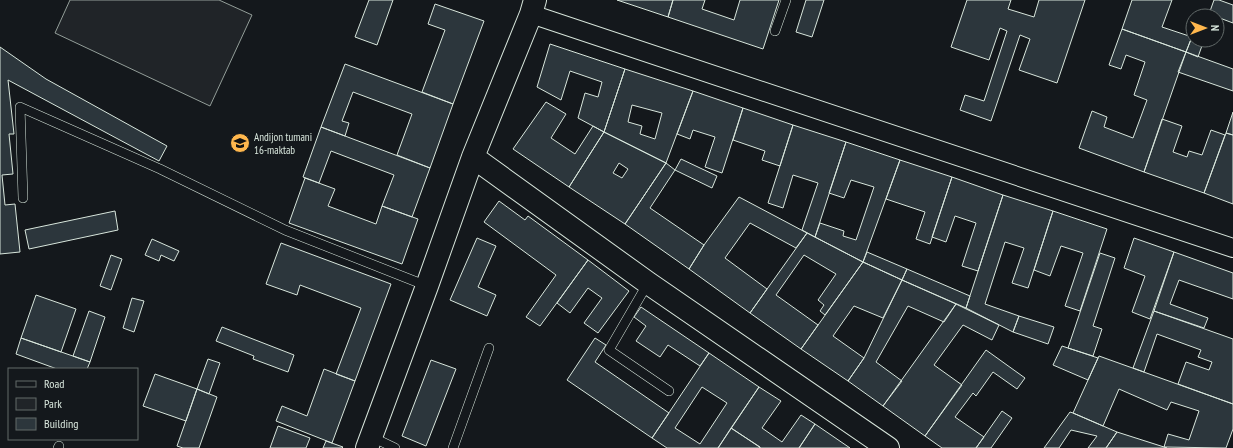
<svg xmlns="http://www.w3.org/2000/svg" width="1233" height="448" font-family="'PT Sans Narrow',sans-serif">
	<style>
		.green { fill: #202428; stroke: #939e99 }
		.building { fill: #2c363c; stroke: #d8e6dc; fill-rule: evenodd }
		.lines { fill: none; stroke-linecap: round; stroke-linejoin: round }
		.service-casing { stroke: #d8e6dc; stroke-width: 10 }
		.minor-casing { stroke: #d8e6dc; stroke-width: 20 }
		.tertiary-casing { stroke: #d8e6dc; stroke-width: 24 }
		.service { stroke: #14181c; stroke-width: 9 }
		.minor { stroke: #14181c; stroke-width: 18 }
		.tertiary { stroke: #14181c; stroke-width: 22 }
		.labels { text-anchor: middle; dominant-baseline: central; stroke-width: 3; stroke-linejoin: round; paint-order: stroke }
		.poi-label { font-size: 11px; fill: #d8e6dc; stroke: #14181c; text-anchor: start }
	</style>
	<rect width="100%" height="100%" fill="#14181c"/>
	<path class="green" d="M 70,0 L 219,0 L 252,15 L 210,106 L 55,33 Z"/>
	<path class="building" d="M 369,0 L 393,0 L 377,45 L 355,37 Z
		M 617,0 L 673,0 L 668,17 Z
		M 673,0 L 705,0 L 702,9 L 734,20 L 740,0 L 779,0 L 763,49 L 668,17 Z
		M 806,0 L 824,0 L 812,37 L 796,32 Z
		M 967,0 L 1011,0 L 1008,9 L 1034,17 L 1039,0 L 1085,0 L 1057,83 L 1019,70 L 1030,39 L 1020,35 L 991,121 L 960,110 L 965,95 L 984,101 L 1007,31 L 1000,28 L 989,60 L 951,47 Z
		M 1132,0 L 1172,0 L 1162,27 L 1192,37 L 1186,52 L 1122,29 Z
		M 1214,0 L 1219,0 L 1233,5 L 1233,23 L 1209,14 Z
		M 435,4 L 484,21 L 453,104 L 422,92 L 445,30 L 428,24 Z
		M 1122,29 L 1186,52 L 1144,172 L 1079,148 L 1092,111 L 1107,117 L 1104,127 L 1133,138 L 1147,100 L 1134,95 L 1145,62 L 1126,55 L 1121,69 L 1109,65 Z
		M 1193,34 L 1193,40 L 1204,40 L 1198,57 L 1186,52 Z
		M 550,44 L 625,69 L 604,132 L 578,118 L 585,93 L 598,97 L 602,82 L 570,71 L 561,100 L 537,87 Z
		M 0,47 L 46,79 L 167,146 L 159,161 L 8,80 L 14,134 L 9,134 L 13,174 L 2,175 L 5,205 L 15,204 L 20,252 L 0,254 Z
		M 1186,52 L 1233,69 L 1233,91 L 1178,72 Z
		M 345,64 L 453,104 L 430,168 L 397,155 L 412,114 L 353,92 L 342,121 L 349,123 L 345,136 L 321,127 Z
		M 625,69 L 693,91 L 666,163 L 604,132 ZM 632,105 L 662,113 L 655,139 L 640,134 L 642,126 L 628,122 Z
		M 693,91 L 743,108 L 722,173 L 705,167 L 715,137 L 693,130 L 690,139 L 677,134 Z
		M 546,102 L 566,114 L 551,138 L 575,154 L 593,126 L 604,132 L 569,187 L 513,149 Z
		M 743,108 L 793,125 L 780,166 L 762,160 L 765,151 L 733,140 Z
		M 1233,112 L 1233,135 L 1226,133 Z
		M 1162,119 L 1182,126 L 1173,152 L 1187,157 L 1189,151 L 1202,155 L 1211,130 L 1225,135 L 1204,193 L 1144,172 Z
		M 793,125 L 846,142 L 815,237 L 802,230 L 818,183 L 793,175 L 783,208 L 768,203 Z
		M 321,127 L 430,168 L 412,217 L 382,206 L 394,175 L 331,151 L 319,183 L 303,177 Z
		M 604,132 L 666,163 L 625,224 L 569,187 ZM 619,163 L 628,169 L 622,178 L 613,173 Z
		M 1226,133 L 1233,135 L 1233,204 L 1204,193 Z
		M 846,142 L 900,160 L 863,262 L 815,237 L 820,223 L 844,231 L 843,236 L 856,240 L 874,187 L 851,180 L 844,198 L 829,193 Z
		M 681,159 L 717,176 L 712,188 L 675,170 Z
		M 900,160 L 952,177 L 930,244 L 916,239 L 925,212 L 886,199 Z
		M 666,163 L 675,170 L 650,208 L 704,245 L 689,269 L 625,224 Z
		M 952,177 L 1003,195 L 978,271 L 962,266 L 976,223 L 955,216 L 946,242 L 932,237 Z
		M 305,178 L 335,189 L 328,206 L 376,224 L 382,206 L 418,219 L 402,264 L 289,223 Z
		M 1003,195 L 1053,211 L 1028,288 L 1012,283 L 1024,248 L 1005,242 L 985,304 L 1019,316 L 1013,332 L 966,308 Z
		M 739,197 L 807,233 L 796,248 L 750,223 L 725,258 L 767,289 L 750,313 L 689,269 L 704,245 Z
		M 499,201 L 525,220 L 528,216 L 588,260 L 540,326 L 526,317 L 556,275 L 484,222 Z
		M 115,211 L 118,230 L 29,249 L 25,230 Z
		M 1053,211 L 1107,229 L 1080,311 L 1065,306 L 1083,253 L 1061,246 L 1050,276 L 1034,270 Z
		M 807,233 L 863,262 L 825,315 L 820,311 L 824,305 L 818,300 L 836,274 L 804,255 L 776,295 L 818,325 L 801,349 L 750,313 Z
		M 477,238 L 496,246 L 478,287 L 496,295 L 487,316 L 450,300 Z
		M 1134,238 L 1174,252 L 1150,319 L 1132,312 L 1145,276 L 1124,268 Z
		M 152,239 L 179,251 L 174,261 L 161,255 L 159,261 L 145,255 Z
		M 281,243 L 391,284 L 355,381 L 336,374 L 361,308 L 300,285 L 297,295 L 266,284 Z
		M 867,252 L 907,269 L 902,280 L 863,262 Z
		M 1174,252 L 1233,273 L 1233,299 L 1179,280 L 1170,304 L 1208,318 L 1204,328 L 1154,311 Z
		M 1100,253 L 1115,258 L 1093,326 L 1102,329 L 1093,356 L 1068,348 Z
		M 111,255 L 122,259 L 111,290 L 100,286 Z
		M 588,260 L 629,291 L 598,333 L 584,323 L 602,298 L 588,288 L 570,313 L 557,303 Z
		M 863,262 L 902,280 L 883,318 L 854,306 L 833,336 L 864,358 L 848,381 L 801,349 Z
		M 907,269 L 970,296 L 966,308 L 902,280 Z
		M 902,280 L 956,304 L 944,322 L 908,306 L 876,362 L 902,381 L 883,406 L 848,381 L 864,358 Z
		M 36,295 L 76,309 L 61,352 L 21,338 Z
		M 132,298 L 144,301 L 134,332 L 123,328 Z
		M 956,304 L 999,325 L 992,340 L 963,325 L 934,365 L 962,385 L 925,436 L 883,406 Z
		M 641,307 L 709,353 L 700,366 L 668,345 L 660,357 L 636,341 L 646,326 L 634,317 Z
		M 89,311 L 105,317 L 90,362 L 73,356 Z
		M 1154,311 L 1233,339 L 1233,404 L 1178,384 L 1186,362 L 1209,370 L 1212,362 L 1198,357 L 1201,350 L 1157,334 L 1144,372 L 1133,368 Z
		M 1019,316 L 1054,327 L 1048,344 L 1013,332 Z
		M 222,327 L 294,355 L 288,372 L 253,359 L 254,356 L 216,341 Z
		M 21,338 L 90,362 L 87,369 L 57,369 L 16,354 Z
		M 595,338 L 606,345 L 595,362 L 669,413 L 652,438 L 567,380 Z
		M 1062,346 L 1098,358 L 1088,380 L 1053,365 Z
		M 986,350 L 1025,378 L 1017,389 L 993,372 L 976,396 L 973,393 L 955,417 L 984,437 L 976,448 L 942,448 L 925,436 Z
		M 709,353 L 759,387 L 718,448 L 667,448 L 652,438 ZM 702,387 L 727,403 L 700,444 L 675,428 Z
		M 1099,356 L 1233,404 L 1233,429 L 1226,448 L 1164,447 L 1168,434 L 1189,440 L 1199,411 L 1171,402 L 1167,410 L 1119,389 L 1103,426 L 1073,413 Z
		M 208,359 L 220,363 L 209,394 L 197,389 Z
		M 431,360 L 456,369 L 426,446 L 402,436 Z
		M 324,369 L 355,381 L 332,443 L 276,421 L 282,406 L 307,416 Z
		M 155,374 L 197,389 L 186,421 L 143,406 Z
		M 759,387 L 781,401 L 762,428 L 782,442 L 801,415 L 815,424 L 799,448 L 761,448 L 731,428 Z
		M 197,389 L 217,397 L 199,448 L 183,448 L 177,446 Z
		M 1002,411 L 1012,418 L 991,448 L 976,448 Z
		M 1070,412 L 1073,413 L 1117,432 L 1106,448 L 1088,448 L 1097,436 L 1071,430 L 1059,448 L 1044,448 Z
		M 815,424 L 850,448 L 799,448 Z
		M 278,426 L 310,438 L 306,448 L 270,448 Z
		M 731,428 L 760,447 L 759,448 L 718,448 Z
		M 1117,432 L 1164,447 L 1167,448 L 1106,448 Z
		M 326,441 L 343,447 L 342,448 L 323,448 Z"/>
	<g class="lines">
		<g class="service-casing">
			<path id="service" d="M 775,31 L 786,0
				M 23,198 L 20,107 L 160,169 L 285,230 L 427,286
				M 648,283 L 609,350 L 669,391
				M 372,437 L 395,448
				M 58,448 L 59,446
				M 453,448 L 489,348"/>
		</g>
		<g class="minor-casing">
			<path id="minor" d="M 531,14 L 1233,248"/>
		</g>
		<g class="tertiary-casing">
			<path id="tertiary" d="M 473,157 L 648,283 L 888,448
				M 367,448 L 427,286 L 473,157 L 531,14 L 535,0"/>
		</g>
		<use href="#service" class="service"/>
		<use href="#minor" class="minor"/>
		<use href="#tertiary" class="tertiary"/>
	</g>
	<defs>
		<g id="school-disc" transform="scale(1)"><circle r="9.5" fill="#ffb74d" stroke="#14181c"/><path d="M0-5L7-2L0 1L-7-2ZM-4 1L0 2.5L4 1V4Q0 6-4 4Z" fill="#111"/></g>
	</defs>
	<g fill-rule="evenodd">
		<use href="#school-disc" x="240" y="143"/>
	</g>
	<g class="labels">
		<g class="poi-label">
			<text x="254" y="137">Andijon tumani<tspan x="254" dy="13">16-maktab</tspan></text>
		</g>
	</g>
	<rect x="8" y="368" width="130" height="72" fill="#14181c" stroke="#626a69"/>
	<rect x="16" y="381" width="20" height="6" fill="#14181c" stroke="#626a69"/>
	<text x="44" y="388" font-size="12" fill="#d8e6dc">Road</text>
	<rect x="16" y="398" width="20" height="12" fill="#202428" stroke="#626a69"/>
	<text x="44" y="408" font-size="12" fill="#d8e6dc">Park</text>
	<rect x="16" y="418" width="20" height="12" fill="#2c363c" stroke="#626a69"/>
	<text x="44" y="428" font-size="12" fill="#d8e6dc">Building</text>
	<g transform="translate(1205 28) rotate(90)"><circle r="19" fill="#14181c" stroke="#626a69"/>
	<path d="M0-3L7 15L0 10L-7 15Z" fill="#ffb74d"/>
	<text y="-6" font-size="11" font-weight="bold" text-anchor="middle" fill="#d8e6dc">N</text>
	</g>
</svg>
